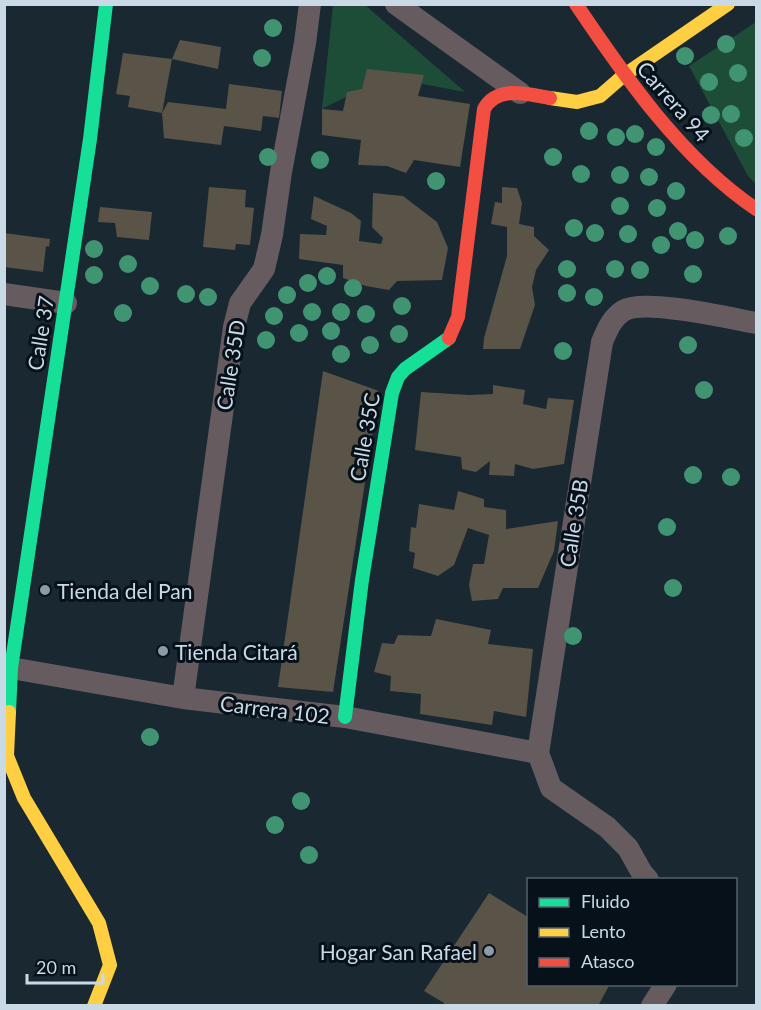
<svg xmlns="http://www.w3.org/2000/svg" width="761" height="1010" font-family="Lato,sans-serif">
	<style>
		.green { fill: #1d4d37 }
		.building { fill: #5a5347 }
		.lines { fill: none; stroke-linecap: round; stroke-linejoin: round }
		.street { stroke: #665c5f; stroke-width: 22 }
		.fast { stroke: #16e098; stroke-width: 14 }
		.slow { stroke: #ffcf43; stroke-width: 14 }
		.jam { stroke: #f24e42; stroke-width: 14 }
		.tree { fill: #409472 }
		.poi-dot { fill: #8c9ba7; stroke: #07111a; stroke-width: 2 }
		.labels { text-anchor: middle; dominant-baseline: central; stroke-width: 6; stroke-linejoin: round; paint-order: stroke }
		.street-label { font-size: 21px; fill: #cad9e6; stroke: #07111a }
		.poi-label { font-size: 21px; fill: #cad9e6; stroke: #07111a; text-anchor: start }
	</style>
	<rect width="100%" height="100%" fill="#1a2832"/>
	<path class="green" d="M 333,5 L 365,5 L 465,92 L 386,77 L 322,109 Z
		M 756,22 L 756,184 L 748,176 L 689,66 Z"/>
	<path class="building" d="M 180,40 L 221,47 L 218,69 L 172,59 Z
		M 123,53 L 172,59 L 162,113 L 168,102 L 226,109 L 229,84 L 282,91 L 279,118 L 263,116 L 261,131 L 224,126 L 221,145 L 164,138 L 162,113 L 128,107 L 130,96 L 116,94 Z
		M 367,69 L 424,75 L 418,96 L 470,104 L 460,167 L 414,160 L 406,173 L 387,166 L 358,165 L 361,140 L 322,135 L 322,109 L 343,111 L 347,92 L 362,89 Z
		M 209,187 L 246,190 L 245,207 L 254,208 L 250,245 L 236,244 L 235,250 L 203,247 Z
		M 502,187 L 517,188 L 522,203 L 519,224 L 534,227 L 534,236 L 549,250 L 536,270 L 532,287 L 535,305 L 520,349 L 483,349 L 484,338 L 507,256 L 507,227 L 491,224 L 495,202 L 502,203 Z
		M 373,193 L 403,196 L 437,222 L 448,248 L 442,280 L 397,281 L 389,290 L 366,286 L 343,278 L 343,265 L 299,259 L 300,234 L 326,235 L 327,226 L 311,219 L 314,196 L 351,213 L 361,221 L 359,241 L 381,244 L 383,238 L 372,227 Z
		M 100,207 L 152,212 L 149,240 L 117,237 L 115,223 L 98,222 Z
		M 4,233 L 50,239 L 49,247 L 46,246 L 43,272 L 4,267 Z
		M 323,371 L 379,391 L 333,692 L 278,687 Z
		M 493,385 L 525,390 L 523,404 L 546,409 L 548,398 L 574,400 L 564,464 L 533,469 L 515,464 L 514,476 L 489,475 L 490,461 L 476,472 L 462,469 L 461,457 L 415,450 L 421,392 L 469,395 L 493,394 Z
		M 458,491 L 484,499 L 484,507 L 506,510 L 506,529 L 558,521 L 554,551 L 538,588 L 503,588 L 498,599 L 472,601 L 469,585 L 473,564 L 484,564 L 489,535 L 468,528 L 454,565 L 438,576 L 413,568 L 415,553 L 409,551 L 411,527 L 416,528 L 419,504 L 454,510 Z
		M 436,619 L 491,630 L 488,644 L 533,649 L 526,717 L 494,711 L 492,725 L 420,714 L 421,694 L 390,691 L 391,676 L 374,672 L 382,643 L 394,644 L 398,635 L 431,636 Z
		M 489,893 L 528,917 L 528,984 L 610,984 L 598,1006 L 444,1006 L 444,1003 L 424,991 Z"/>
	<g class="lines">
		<path class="street" d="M 396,4 L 520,93
			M 4,294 L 66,303
			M 11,668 L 183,698 L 345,717 L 538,753
			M 183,698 L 234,327 L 240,303 L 264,269 L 272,235 L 281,172 L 305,43 L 310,4
			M 648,880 L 642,873 L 628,848 L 607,827 L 551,788 L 538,753 L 602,342 C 607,330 612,318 623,311 C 643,298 729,318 756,323
			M 652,1006 L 666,984"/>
		<path class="fast" d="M 9,712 L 11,668 L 90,139 L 106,4
			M 345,717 L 362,580 L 392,393 L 398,377 L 405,369 L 449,338"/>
		<path class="slow" d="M 550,98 L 577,102 L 600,96 L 623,76 L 728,4
			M 9,712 L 7,756 L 24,798 L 99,923 L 110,965 L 94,1006"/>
		<path class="jam" d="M 576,4 C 625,77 682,159 756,209
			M 449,338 L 458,317 L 484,109 C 497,85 527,94 550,98"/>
	</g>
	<g class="tree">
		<circle cx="273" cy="28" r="9"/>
		<circle cx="726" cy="44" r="9"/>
		<circle cx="685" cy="56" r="9"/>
		<circle cx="262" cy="58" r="9"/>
		<circle cx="738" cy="73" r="9"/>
		<circle cx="709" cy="82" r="9"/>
		<circle cx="731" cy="114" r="9"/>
		<circle cx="711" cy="115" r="9"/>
		<circle cx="589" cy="131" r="9"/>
		<circle cx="635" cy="134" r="9"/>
		<circle cx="616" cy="137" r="9"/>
		<circle cx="744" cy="138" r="9"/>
		<circle cx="656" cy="147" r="9"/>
		<circle cx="268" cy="157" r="9"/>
		<circle cx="553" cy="157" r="9"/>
		<circle cx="320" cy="160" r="9"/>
		<circle cx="581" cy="174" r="9"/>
		<circle cx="620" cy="175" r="9"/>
		<circle cx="649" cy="177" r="9"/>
		<circle cx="436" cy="181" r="9"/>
		<circle cx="676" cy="191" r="9"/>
		<circle cx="620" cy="206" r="9"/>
		<circle cx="657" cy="208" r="9"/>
		<circle cx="574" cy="228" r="9"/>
		<circle cx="678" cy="231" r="9"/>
		<circle cx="595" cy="233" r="9"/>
		<circle cx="628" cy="234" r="9"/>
		<circle cx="728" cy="236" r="9"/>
		<circle cx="695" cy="240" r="9"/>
		<circle cx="661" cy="245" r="9"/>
		<circle cx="94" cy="249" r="9"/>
		<circle cx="128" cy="264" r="9"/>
		<circle cx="567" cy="269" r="9"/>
		<circle cx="615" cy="269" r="9"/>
		<circle cx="640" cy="270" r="9"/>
		<circle cx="693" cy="274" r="9"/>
		<circle cx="94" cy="275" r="9"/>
		<circle cx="327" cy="276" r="9"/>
		<circle cx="308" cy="283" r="9"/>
		<circle cx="150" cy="286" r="9"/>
		<circle cx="353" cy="288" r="9"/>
		<circle cx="567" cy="293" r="9"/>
		<circle cx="186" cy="294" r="9"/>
		<circle cx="287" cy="295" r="9"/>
		<circle cx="208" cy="297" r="9"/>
		<circle cx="594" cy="297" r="9"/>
		<circle cx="402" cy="306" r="9"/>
		<circle cx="312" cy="312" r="9"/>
		<circle cx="341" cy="312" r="9"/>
		<circle cx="123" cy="313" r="9"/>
		<circle cx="366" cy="314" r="9"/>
		<circle cx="274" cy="316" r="9"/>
		<circle cx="331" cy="331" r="9"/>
		<circle cx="299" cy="333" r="9"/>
		<circle cx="399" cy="334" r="9"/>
		<circle cx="266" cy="340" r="9"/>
		<circle cx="370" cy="345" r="9"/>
		<circle cx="688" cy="345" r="9"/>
		<circle cx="563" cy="351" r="9"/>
		<circle cx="341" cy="354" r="9"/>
		<circle cx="704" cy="390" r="9"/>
		<circle cx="693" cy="475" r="9"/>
		<circle cx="731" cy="477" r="9"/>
		<circle cx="667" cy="527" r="9"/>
		<circle cx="673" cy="588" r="9"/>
		<circle cx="573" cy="636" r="9"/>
		<circle cx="150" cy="737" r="9"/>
		<circle cx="301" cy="801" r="9"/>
		<circle cx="275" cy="825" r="9"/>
		<circle cx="309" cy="855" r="9"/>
	</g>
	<g class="poi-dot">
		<circle cx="45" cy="590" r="6"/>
		<circle cx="163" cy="651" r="6"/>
		<circle cx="489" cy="951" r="6"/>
	</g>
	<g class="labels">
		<g class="street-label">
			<text transform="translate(674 101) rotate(49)">Carrera 94</text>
			<text transform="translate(40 333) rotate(-81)">Calle 37</text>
			<text transform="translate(230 365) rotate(-81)">Calle 35D</text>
			<text transform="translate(364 437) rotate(-80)">Calle 35C</text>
			<text transform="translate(573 523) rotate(-81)">Calle 35B</text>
			<text transform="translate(275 709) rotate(7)">Carrera 102</text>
		</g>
		<g class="poi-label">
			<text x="57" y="590">Tienda del Pan</text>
			<text x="175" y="651">Tienda Citará</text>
			<text x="477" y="951" text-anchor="end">Hogar San Rafael</text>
		</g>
	</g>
	<rect width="761" height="1010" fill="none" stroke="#cad9e6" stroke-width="12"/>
	<rect x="527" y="878" width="210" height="108" fill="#07111a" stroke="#55616c" stroke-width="1.5"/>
	<rect x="539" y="898" width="30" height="9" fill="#16e098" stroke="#55616c" stroke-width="1.5"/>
	<text x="581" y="908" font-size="18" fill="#cad9e6">Fluido</text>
	<rect x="539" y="928" width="30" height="9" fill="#ffcf43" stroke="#55616c" stroke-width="1.5"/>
	<text x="581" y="938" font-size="18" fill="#cad9e6">Lento</text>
	<rect x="539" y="958" width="30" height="9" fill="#f24e42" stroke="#55616c" stroke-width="1.5"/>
	<text x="581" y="968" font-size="18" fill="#cad9e6">Atasco</text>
	<path d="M27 974v9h76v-9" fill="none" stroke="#cad9e6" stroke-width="3"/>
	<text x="36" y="974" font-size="18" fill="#cad9e6" stroke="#07111a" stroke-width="4.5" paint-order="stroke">20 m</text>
</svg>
